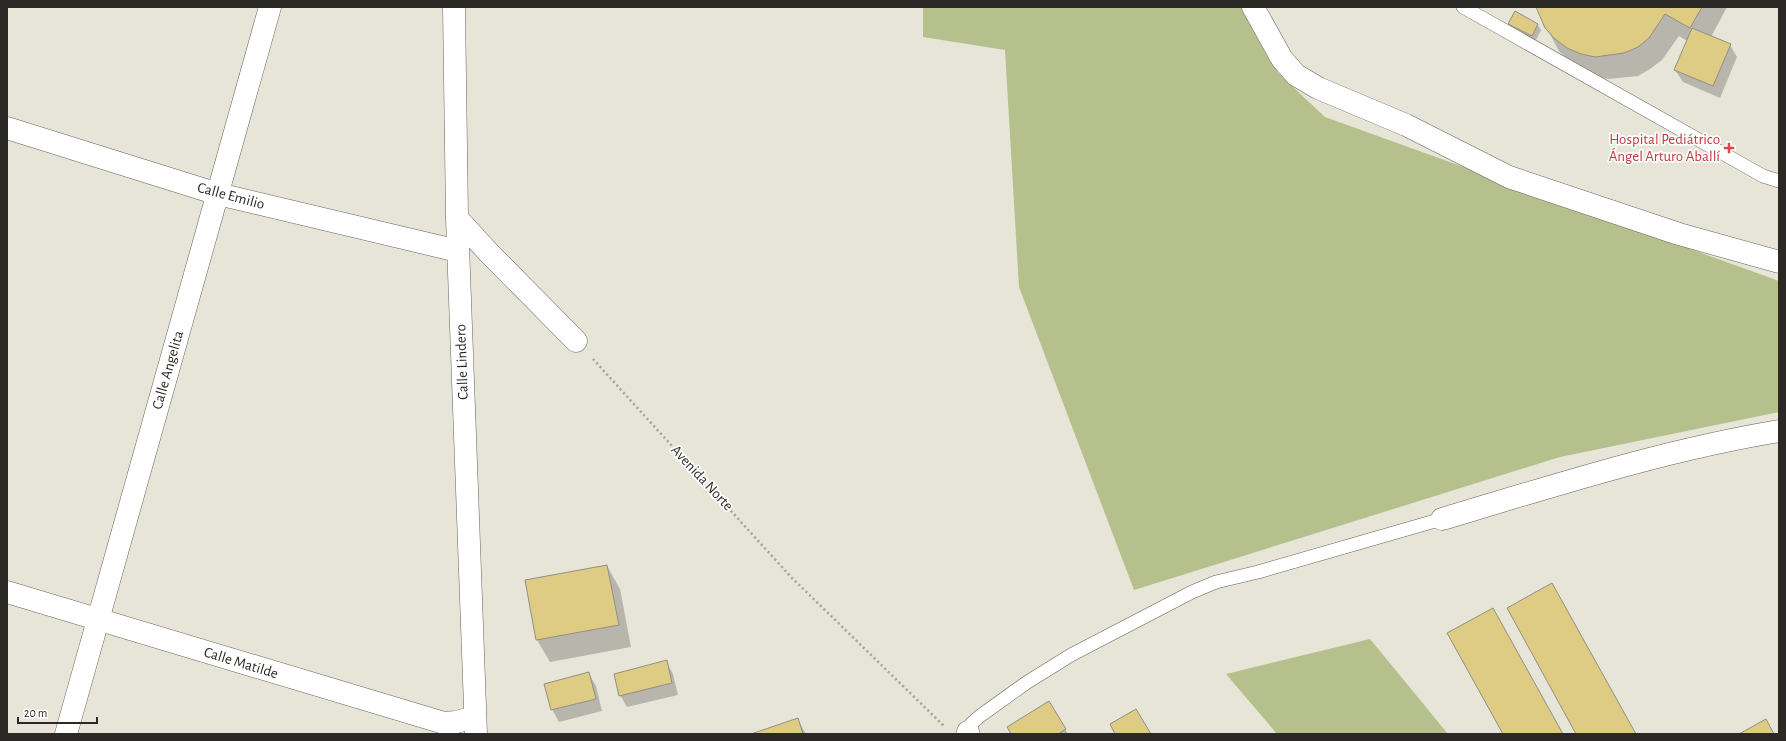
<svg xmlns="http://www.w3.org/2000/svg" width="1786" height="741" font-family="'Alegreya Sans',sans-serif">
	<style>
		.green { fill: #b5c08d }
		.shadow { fill: #0003 }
		.building { fill: #decc85; stroke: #928f84 }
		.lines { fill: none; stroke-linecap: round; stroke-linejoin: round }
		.service-casing { stroke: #656358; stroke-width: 14 }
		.minor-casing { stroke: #656358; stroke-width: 23 }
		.path { stroke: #a4a198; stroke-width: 2.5; stroke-dasharray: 2 3; stroke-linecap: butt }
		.service { stroke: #fff; stroke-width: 13 }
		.minor { stroke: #fff; stroke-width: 22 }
		.health-dot { fill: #e0444e; stroke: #fff; stroke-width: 1.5 }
		.labels { text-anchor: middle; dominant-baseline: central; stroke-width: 3.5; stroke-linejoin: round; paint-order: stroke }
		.health-label { font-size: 15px; fill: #be3a42; stroke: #fff; text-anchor: end }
		.street-label { font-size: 15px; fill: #2b2925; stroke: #fff }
	</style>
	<rect width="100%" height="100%" fill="#e7e4d8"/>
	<path class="green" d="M 923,7 L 1244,7 L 1278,73 L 1325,117 L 1779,281 L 1779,412 L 1560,457 L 1134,590 L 1019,287 L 1005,50 L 923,37 Z
		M 1370,639 L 1448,734 L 1277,734 L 1226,674 Z"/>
	<path class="shadow" d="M 1537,7 L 1727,7 L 1711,37 L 1730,45 L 1737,57 L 1720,98 L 1683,82 L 1675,70 L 1687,41 L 1679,36 L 1662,60 L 1650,69 L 1638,76 L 1609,79 L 1595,77 L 1570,62 L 1559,51 L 1546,27 Z
		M 1509,24 L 1537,24 L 1541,30 L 1535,42 L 1512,30 Z
		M 607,566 L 620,589 L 631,647 L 550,662 L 537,640 Z
		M 666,661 L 673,674 L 678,695 L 627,707 L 620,695 Z
		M 589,674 L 596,686 L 602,711 L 559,722 L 552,709 Z
		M 1048,702 L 1068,734 L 1012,734 Z
		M 798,720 L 806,734 L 754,734 Z"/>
	<path class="building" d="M 1536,7 L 1702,7 L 1690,28 L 1665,14 L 1649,38 L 1638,47 L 1624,53 L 1595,57 L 1581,54 L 1567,48 L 1555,39 L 1545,28 Z
		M 1515,11 L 1538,24 L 1532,36 L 1508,24 Z
		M 1692,28 L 1731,44 L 1713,86 L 1674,70 Z
		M 607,565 L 619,625 L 536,640 L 525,580 Z
		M 1552,583 L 1636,734 L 1576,734 L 1507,608 Z
		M 1493,608 L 1563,734 L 1503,734 L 1447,633 Z
		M 667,660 L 672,683 L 619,696 L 614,674 Z
		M 589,672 L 596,699 L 551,710 L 544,684 Z
		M 1049,701 L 1066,729 L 1058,734 L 1011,734 L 1007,727 Z
		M 1136,709 L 1151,734 L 1115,734 L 1110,724 Z
		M 798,718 L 803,734 L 751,734 Z
		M 1766,719 L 1774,734 L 1739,734 Z"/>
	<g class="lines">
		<g class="service-casing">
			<path id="service" d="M 1463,7 L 1763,176 L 1779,181
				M 968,732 L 971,724 L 980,716 L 1026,683 L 1071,655 L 1192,592 L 1216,582 L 1258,572 L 1442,519"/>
		</g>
		<g class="minor-casing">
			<path id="minor" d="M 454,7 L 457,218 L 476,734
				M 1253,7 L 1282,59 L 1296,75 L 1318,88 L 1406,125 L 1509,177 L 1679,234 L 1779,262
				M 7,128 L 218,194 L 458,251
				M 457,218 L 489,253 L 576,341
				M 1442,519 C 1553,486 1664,450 1779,431
				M 7,592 L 444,723 L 456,722 L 475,717
				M 66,734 L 270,7
				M 968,734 L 968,732"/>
		</g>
		<path class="path" d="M 593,359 L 791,577 L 944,726"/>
		<use href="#service" class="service"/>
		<use href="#minor" class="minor"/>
	</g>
	<path class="health-dot" d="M1727 142h4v4h4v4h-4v4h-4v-4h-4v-4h4z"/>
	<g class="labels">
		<g class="health-label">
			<text x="1720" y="139">Hospital Pediátrico<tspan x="1720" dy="17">Ángel Arturo Aballí</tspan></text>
		</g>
		<g class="street-label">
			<text transform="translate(231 196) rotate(15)">Calle Emilio</text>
			<text transform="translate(462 362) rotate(-92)">Calle Lindero</text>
			<text transform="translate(168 370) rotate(-74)">Calle Angelita</text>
			<text transform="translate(702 478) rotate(47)">Avenida Norte</text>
			<text transform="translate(241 663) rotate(17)">Calle Matilde</text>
		</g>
	</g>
	<rect width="1786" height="741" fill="none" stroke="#2b2925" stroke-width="16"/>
	<path d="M18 717v6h79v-6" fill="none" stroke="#2b2925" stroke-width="2"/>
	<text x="24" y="717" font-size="12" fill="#2b2925" stroke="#ffffff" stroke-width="3" paint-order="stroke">20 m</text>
</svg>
